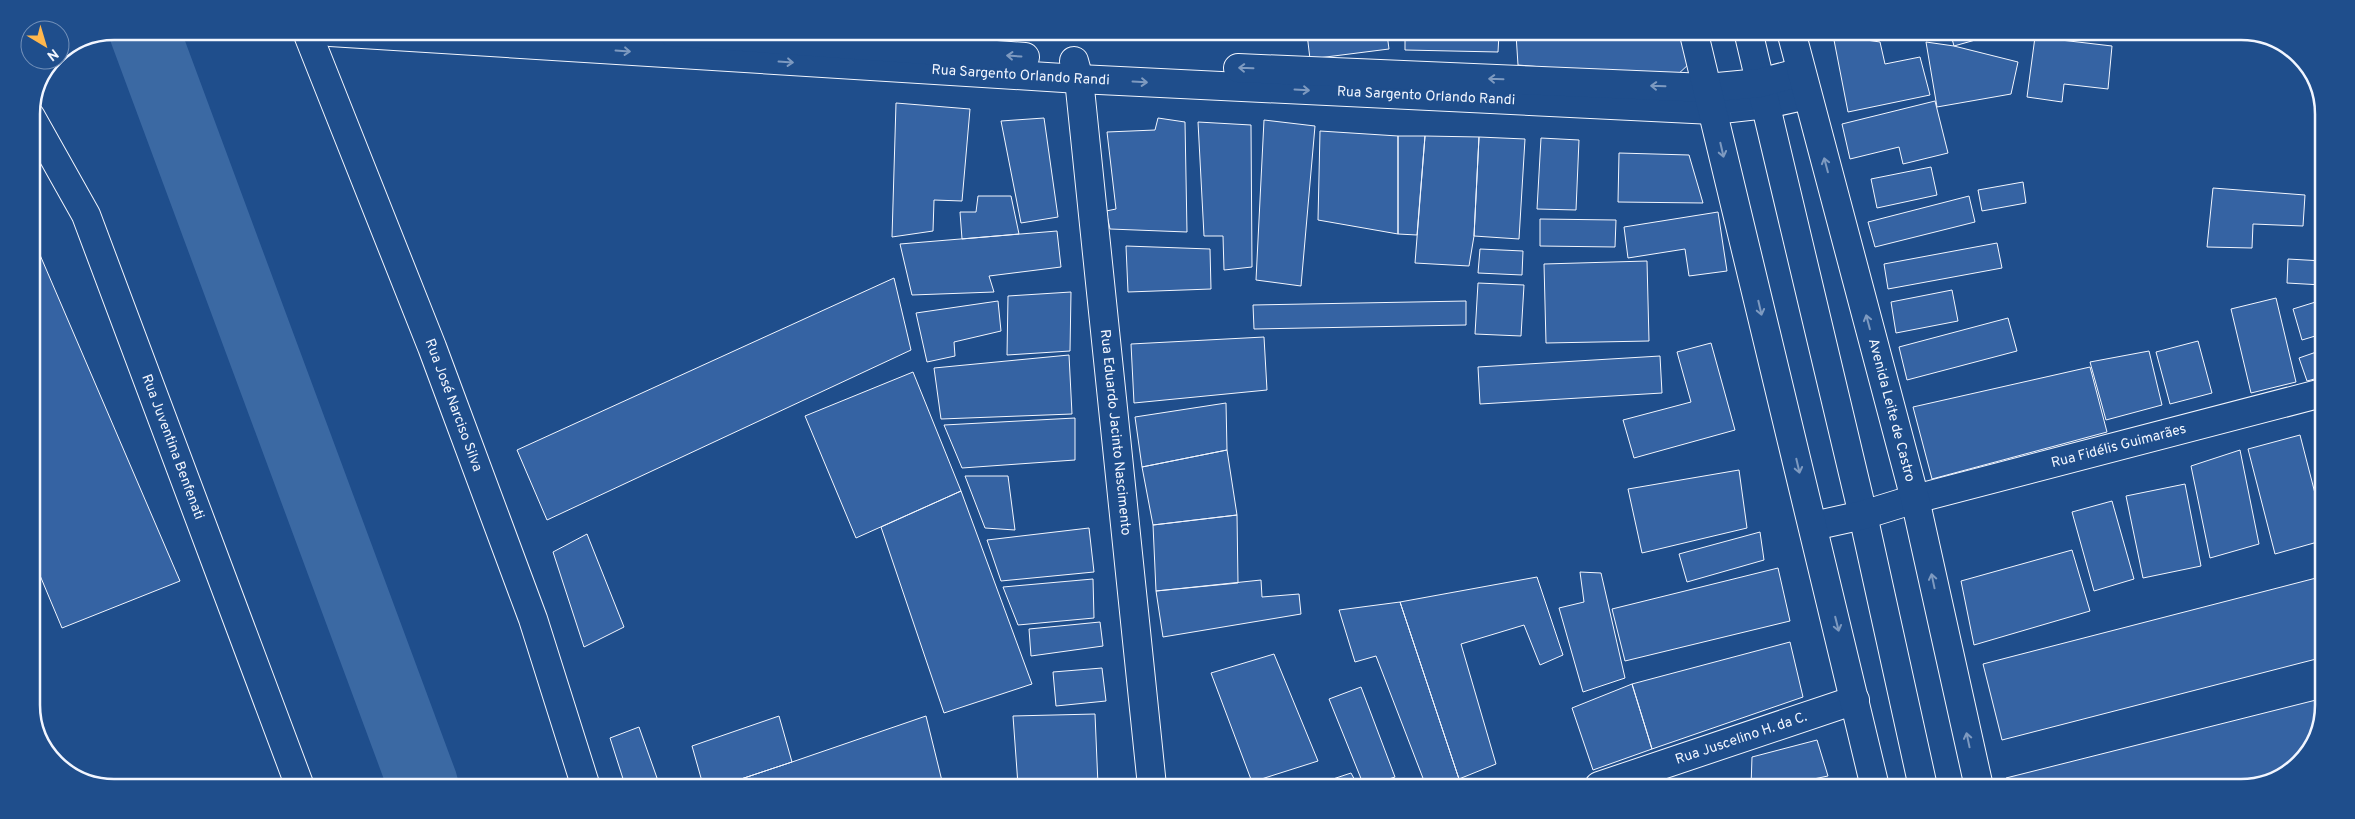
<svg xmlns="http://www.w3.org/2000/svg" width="2355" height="819" font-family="Overpass,sans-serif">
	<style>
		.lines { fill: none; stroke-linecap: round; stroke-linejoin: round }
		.river { stroke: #3b69a3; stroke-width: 70 }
		.building { fill: #3563a3; stroke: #f2f6ff }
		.minor-casing { stroke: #f2f6ff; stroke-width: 30 }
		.highway-casing { stroke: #f2f6ff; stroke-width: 30 }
		.minor { stroke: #1f4e8c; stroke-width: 28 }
		.highway { stroke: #1f4e8c; stroke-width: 28 }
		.oneway { stroke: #7e9ac0 }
		.labels { text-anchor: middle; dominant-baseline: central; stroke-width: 4; stroke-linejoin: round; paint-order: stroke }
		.street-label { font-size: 14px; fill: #f2f6ff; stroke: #1f4e8c }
		.rim { fill: none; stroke: #f2f6ff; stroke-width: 2.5 }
	</style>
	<rect width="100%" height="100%" fill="#1f4e8c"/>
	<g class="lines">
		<path class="river" d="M 144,31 L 423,784"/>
	</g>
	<path class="building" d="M 1307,34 L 1387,34 L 1389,49 L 1310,59 Z
		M 1405,34 L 1499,34 L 1498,52 L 1405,50 Z
		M 1516,34 L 1684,34 L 1691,62 L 1674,78 L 1518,65 Z
		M 1833,35 L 1880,42 L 1885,64 L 1920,57 L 1930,95 L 1848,112 Z
		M 1951,35 L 1993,35 L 1954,46 Z
		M 2035,37 L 2112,46 L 2108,89 L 2064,84 L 2062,102 L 2027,97 Z
		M 1926,42 L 1954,46 L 2018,62 L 2011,94 L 1937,107 Z
		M 1935,101 L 1948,153 L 1903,164 L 1899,147 L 1850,159 L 1842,124 Z
		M 896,103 L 970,109 L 962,201 L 934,200 L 933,231 L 892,237 Z
		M 1044,118 L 1058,217 L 1021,223 L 1001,121 Z
		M 1158,118 L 1185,122 L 1187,232 L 1110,229 L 1106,211 L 1116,209 L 1107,132 L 1155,130 Z
		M 1264,120 L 1315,126 L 1301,286 L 1256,280 Z
		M 1198,122 L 1251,125 L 1252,267 L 1224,270 L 1223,236 L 1204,236 Z
		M 1320,131 L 1398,136 L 1398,234 L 1318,220 Z
		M 1398,136 L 1425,136 L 1417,235 L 1398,234 Z
		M 1425,136 L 1479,137 L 1474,236 L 1469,266 L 1415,263 Z
		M 1479,137 L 1525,139 L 1519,239 L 1474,236 Z
		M 1541,138 L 1579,140 L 1576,210 L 1537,209 Z
		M 1619,153 L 1689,155 L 1703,203 L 1618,202 Z
		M 1931,167 L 1937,195 L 1877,208 L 1871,179 Z
		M 2023,182 L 2026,203 L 1982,211 L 1978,190 Z
		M 2213,188 L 2305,195 L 2303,226 L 2253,224 L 2252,248 L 2207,247 Z
		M 978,196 L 1011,196 L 1019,234 L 962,239 L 960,212 L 976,212 Z
		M 1969,196 L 1975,222 L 1875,247 L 1868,222 Z
		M 1718,212 L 1727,271 L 1689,276 L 1685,249 L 1628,258 L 1624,227 Z
		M 1540,219 L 1616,220 L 1615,247 L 1540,246 Z
		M 1057,231 L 1061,267 L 989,276 L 994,292 L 912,295 L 900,244 Z
		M 31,234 L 180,581 L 62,628 L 31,554 Z
		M 1997,243 L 2002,268 L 1888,289 L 1884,264 Z
		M 1126,246 L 1210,249 L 1211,289 L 1128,292 Z
		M 1480,249 L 1523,251 L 1522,275 L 1478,273 Z
		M 2288,259 L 2323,261 L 2322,285 L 2287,283 Z
		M 1647,261 L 1649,341 L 1546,343 L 1544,264 Z
		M 894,278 L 911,350 L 547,520 L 517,450 Z
		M 1478,283 L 1524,285 L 1521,336 L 1475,334 Z
		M 1952,290 L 1958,321 L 1896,333 L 1891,302 Z
		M 1071,292 L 1070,351 L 1007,355 L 1008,296 Z
		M 2276,298 L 2296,382 L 2251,393 L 2231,309 Z
		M 2322,300 L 2322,334 L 2302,340 L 2293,309 Z
		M 998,301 L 1001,331 L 954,342 L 955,356 L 927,362 L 916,313 Z
		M 1466,301 L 1466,325 L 1254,329 L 1253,305 Z
		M 2008,318 L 2017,351 L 1907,380 L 1899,347 Z
		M 1264,337 L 1267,390 L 1134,403 L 1131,344 Z
		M 2198,341 L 2212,393 L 2170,404 L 2156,352 Z
		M 1711,343 L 1735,430 L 1634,458 L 1623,420 L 1691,402 L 1677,352 Z
		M 2322,350 L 2322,377 L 2307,381 L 2299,358 Z
		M 2149,351 L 2162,405 L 2106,420 L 2090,362 Z
		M 1069,355 L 1072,414 L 941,419 L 934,368 Z
		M 1660,356 L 1662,393 L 1480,404 L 1478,367 Z
		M 2090,367 L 2107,432 L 1932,479 L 1913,407 Z
		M 913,372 L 961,491 L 856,538 L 805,416 Z
		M 1226,403 L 1227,450 L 1142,467 L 1135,417 Z
		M 1075,418 L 1075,460 L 962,468 L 944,425 Z
		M 2321,433 L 2321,459 L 2316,435 Z
		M 2300,435 L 2318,505 L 2321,504 L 2321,541 L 2275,554 L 2248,449 Z
		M 1227,450 L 1237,515 L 1153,525 L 1142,467 Z
		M 2240,450 L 2259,544 L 2210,558 L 2191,466 Z
		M 1739,470 L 1747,528 L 1642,553 L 1628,489 Z
		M 965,476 L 1008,476 L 1015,530 L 985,528 Z
		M 2185,484 L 2201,566 L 2143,578 L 2126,496 Z
		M 961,491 L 1032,684 L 944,713 L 881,527 Z
		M 2112,501 L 2134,579 L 2094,591 L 2072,512 Z
		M 1237,515 L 1238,583 L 1156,591 L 1153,525 Z
		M 1089,528 L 1094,572 L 1001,581 L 987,540 Z
		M 1760,532 L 1764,560 L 1687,582 L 1679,554 Z
		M 587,534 L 624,627 L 584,647 L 553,552 Z
		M 2072,550 L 2090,611 L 1974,645 L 1961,581 Z
		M 1778,568 L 1790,621 L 1625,661 L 1612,609 Z
		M 1580,572 L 1601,573 L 1625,678 L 1583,692 L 1559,608 L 1584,602 Z
		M 1537,577 L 1563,655 L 1540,665 L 1524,625 L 1461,644 L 1496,764 L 1459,779 L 1400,602 Z
		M 2320,577 L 2320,658 L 2002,740 L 1983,664 Z
		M 1093,579 L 1094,618 L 1018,625 L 1003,587 Z
		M 1261,580 L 1262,597 L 1299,594 L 1301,614 L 1163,637 L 1156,591 Z
		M 1400,602 L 1459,779 L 1461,786 L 1426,786 L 1376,656 L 1355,662 L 1339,610 Z
		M 1100,622 L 1103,646 L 1031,656 L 1029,629 Z
		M 1790,642 L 1803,697 L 1652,749 L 1632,684 Z
		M 1274,654 L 1318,761 L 1252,782 L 1211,673 Z
		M 1102,668 L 1106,701 L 1056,706 L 1053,672 Z
		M 1632,684 L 1652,749 L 1593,770 L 1572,708 Z
		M 1361,687 L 1395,777 L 1367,786 L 1364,786 L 1329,699 Z
		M 2320,699 L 2319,731 L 2291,771 L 2241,788 L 2009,787 L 2006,778 Z
		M 1095,714 L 1098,785 L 1018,785 L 1013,716 Z
		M 779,716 L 792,762 L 723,785 L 703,785 L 692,746 Z
		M 926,716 L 943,785 L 723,785 L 792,762 Z
		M 639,727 L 657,778 L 644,785 L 625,785 L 610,738 Z
		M 1817,740 L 1828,776 L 1775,787 L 1751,787 L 1752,757 Z
		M 1351,773 L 1358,786 L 1312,786 Z
		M 1647,783 L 1671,786 L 1671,787 L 1642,787 Z"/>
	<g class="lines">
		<g class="minor-casing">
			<g id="minor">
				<path id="s1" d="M 307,32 L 432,347 L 533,619 L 585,784"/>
				<path id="s2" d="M 330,32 L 1079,79 L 1713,110 L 1767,104 L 1807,95"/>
				<path d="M 672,32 L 1025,57"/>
				<path d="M 1749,35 L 1863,515 L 1923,787"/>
				<path id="s3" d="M 1074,61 L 1079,79 L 1152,786"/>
				<path d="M 1238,68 L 1707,88 L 1760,83 L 1801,72"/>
				<path id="s4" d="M 31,117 L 86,215 L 299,784"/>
				<path id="s5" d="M 1813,526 L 1863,515 L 1915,499 L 2322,393"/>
				<path id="s6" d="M 1599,786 L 1855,700"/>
			</g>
		</g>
		<g class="highway-casing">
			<g id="highway">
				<path d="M 1694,34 L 1875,787"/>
				<path id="s7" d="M 1792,35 L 1915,499 L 1979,787"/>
			</g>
		</g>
		<use href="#minor" class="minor"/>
		<use href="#highway" class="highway"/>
	</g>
	<defs><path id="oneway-shaft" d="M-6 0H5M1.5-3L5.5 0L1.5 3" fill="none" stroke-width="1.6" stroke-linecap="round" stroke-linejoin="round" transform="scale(1.25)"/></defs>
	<g class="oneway">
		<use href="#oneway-shaft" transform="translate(623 51) rotate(4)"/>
		<use href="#oneway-shaft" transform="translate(1014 56) rotate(-176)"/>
		<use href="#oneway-shaft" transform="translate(786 62) rotate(4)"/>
		<use href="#oneway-shaft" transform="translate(1246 68) rotate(-178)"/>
		<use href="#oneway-shaft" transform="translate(1496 79) rotate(-178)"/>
		<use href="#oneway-shaft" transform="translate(1140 82) rotate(3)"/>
		<use href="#oneway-shaft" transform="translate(1658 86) rotate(-178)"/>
		<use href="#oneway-shaft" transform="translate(1302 90) rotate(3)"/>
		<use href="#oneway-shaft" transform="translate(1722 150) rotate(77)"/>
		<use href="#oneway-shaft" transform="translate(1826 165) rotate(-105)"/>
		<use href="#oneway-shaft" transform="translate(1760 308) rotate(77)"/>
		<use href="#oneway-shaft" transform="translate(1868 322) rotate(-105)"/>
		<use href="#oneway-shaft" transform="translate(1798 466) rotate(77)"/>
		<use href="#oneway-shaft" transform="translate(1933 581) rotate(-102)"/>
		<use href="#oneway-shaft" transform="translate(1837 624) rotate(76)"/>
		<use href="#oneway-shaft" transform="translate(1968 740) rotate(-102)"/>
	</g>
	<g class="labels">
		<g class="street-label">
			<text stroke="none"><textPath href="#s2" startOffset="692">Rua Sargento Orlando Randi</textPath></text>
			<text stroke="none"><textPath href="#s2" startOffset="1098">Rua Sargento Orlando Randi</textPath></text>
			<text stroke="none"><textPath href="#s1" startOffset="401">Rua José Narciso Silva</textPath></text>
			<text stroke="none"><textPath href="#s7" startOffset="388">Avenida Leite de Castro</textPath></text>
			<text stroke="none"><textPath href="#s3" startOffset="374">Rua Eduardo Jacinto Nascimento</textPath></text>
			<text stroke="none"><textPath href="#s5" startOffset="316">Rua Fidélis Guimarães</textPath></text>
			<text stroke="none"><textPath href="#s4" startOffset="360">Rua Juventina Benfenati</textPath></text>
			<text stroke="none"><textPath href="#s6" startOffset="150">Rua Juscelino H. da C.</textPath></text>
		</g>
	</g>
	<path d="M0 0H2355V819H0ZM114 40H2241A74 74 0 0 1 2315 114V705A74 74 0 0 1 2241 779H114A74 74 0 0 1 40 705V114A74 74 0 0 1 114 40Z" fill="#1f4e8c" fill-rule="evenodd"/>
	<path class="rim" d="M114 40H2241A74 74 0 0 1 2315 114V705A74 74 0 0 1 2241 779H114A74 74 0 0 1 40 705V114A74 74 0 0 1 114 40Z"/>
	<g transform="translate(45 45) rotate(142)"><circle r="24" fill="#1f4e8c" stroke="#7391ba"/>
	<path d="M0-4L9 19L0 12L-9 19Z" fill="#ffb74d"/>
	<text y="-8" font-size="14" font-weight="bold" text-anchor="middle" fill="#f2f6ff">N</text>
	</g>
</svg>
